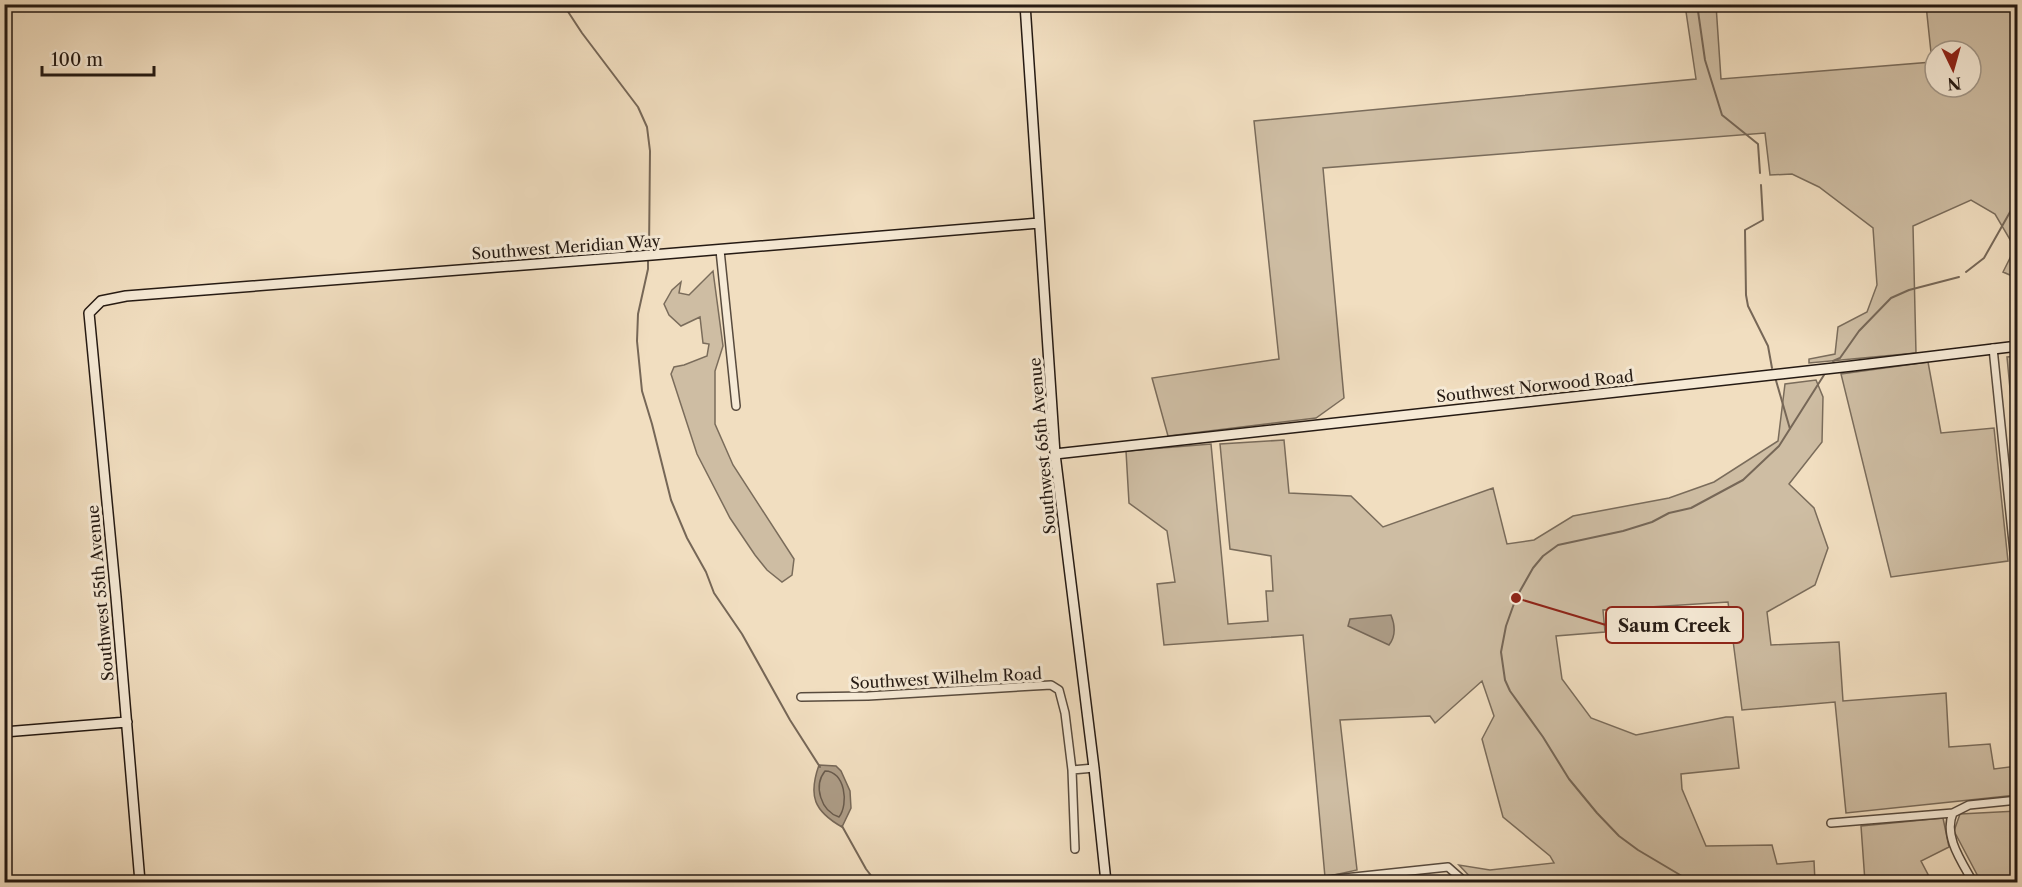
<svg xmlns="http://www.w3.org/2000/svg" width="2022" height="887" font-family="'Libre Caslon Text',serif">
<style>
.green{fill:#cebda3;stroke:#7a6c5b;stroke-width:1.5;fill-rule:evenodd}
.water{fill:#ac9b85;stroke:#766757;stroke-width:1.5}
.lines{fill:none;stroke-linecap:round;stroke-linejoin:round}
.shore{stroke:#685a4c;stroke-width:1.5}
.stream{stroke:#766757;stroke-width:2}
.street-casing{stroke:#584b3e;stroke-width:10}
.secondary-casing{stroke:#251a13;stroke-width:12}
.street{stroke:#f6ead6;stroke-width:7}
.secondary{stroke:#f6ead6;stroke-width:9}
.labels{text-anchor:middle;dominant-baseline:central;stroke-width:6;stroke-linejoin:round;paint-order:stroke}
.street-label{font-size:16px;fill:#251a13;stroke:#f6ead6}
.leader{fill:none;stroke:#8f2418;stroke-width:2}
.callout-dot{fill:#8f2418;stroke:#f6ead6;stroke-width:2}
.callout{fill:#f6ead6;stroke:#8f2418;stroke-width:2}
.callout-label{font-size:18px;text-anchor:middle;font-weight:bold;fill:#251a13}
</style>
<rect width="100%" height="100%" fill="#f1dec0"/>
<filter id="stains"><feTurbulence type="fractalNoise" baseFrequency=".00333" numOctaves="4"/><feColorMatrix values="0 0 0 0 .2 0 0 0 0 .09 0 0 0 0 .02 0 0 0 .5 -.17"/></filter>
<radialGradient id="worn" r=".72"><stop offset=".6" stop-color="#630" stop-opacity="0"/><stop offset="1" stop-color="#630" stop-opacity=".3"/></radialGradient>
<path class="green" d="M1685,5h31l5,74 211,-17 -6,-57h91v273l-14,-6 12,-24 -20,-34 -24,-14 -58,26 3,127 -107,10v-4l26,-5 3,-27 29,-15 10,-27 -4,-57 -54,-41 -27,-13 -22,1 -5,-42 -442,35 21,230 -28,20 -148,18 -16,-58 127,-19 -25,-238 442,-42zM1935,51h36v36h-36z
M713,271l10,75 -8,25v53l18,41 61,94 -2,16 -10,7 -15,-12 -12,-15 -25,-37 -33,-64 -26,-80 3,-7 10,-2 23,-9 2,-12 -6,-1 -3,-26 -19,9 -12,-11 -5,-11 8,-14 9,-8 -2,11 10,2z
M2017,356l1,86h-3l-8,-85z
M1928,362l13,71 53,-5 14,133 -117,16 -50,-203z
M1816,380l7,17 -1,45 -33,42 25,24 14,40 -13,37 -48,27 4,33 68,-3 4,59 103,-8 3,54 41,-3 4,25 23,-3v29l-171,18 -11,-111 -93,8 -14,-108 -125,8 2,22 -49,4 6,43 29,39 45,17 90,-18h7l6,51 -58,6 1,15 24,57 66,-1 5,19 37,-3 1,21h-340l-16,-17 31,5 64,-7 -4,-7 -47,-39 -21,-78 12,-23 -12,-35 -47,42 -5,-7 -90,4 17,150 -32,7 -22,-242 -139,10 -7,-61 18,-2 -8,-51 -38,-28 -3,-52 85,-7 17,180 40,-3 -2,-30h7l-2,-35 -41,-7 -10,-105 64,-4 5,53 62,3 32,31 110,-39 14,56 27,-4 39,-24 96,-18 45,-16 64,-41 7,-57z
M2017,811v71h-36l-27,-51 6,-17z
M1943,818l6,29 -28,14 11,21h-67l-4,-56z"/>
<path class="water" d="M1391,615c4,10 5,21 -2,30l-41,-19 2,-7z
M819,765l17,1 5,5 9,20 1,17 -9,19c-28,-16 -34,-31 -23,-62z"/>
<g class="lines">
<path class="shore" d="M825,771c20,0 24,33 14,46 -18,-6 -26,-31 -14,-46z"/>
<path class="stream" d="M563,4l19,29 56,74 9,20 3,24 -1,100
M1697,4l8,56 17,55 36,29 2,29
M1761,185l2,35 -18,10 1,65 2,11 20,40 4,22
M648,257v12l-10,45 -1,27 5,50 10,33 19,76 16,38 19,34 8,21 28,41 48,86 30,47
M1966,272l18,-14 34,-60
M1833,361l7,-3 19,-27 32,-33 18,-8 50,-13
M1775,377l15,52
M842,826l24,43 10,13
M1692,882l-54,-32 -19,-14 -22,-23 -28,-34 -26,-42 -33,-46 -5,-11 -4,-28 5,-26 10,-28 17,-30 10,-12 15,-11 65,-14 29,-9 17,-9 22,-5 52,-28 36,-34 45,-71"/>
<defs>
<path id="street" d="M720,250l16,156
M1993,348l25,243
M801,697l67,-1 183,-11 8,5 6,23 7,57 3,79
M1072,770l22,-2
M1953,813c-10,23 9,49 20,69
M1831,823l122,-10 16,-8 49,-5
M1307,882l141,-15 17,15"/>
<path id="secondary" d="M1025,4l30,450 39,314 12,114
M1055,454l797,-88 166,-20
M4,732l123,-10
M140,882l-24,-285 -27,-284 12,-12 25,-5 526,-41 387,-32"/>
</defs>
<use href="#street" class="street-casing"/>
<use href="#secondary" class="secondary-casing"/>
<use href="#street" class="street"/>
<use href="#secondary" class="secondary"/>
</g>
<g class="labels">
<g class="street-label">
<text transform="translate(566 247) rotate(-4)">Southwest Meridian Way</text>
<text transform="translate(1535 386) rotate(-6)">Southwest Norwood Road</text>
<text transform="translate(1042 446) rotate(-95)">Southwest 65th Avenue</text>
<text transform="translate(100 593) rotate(-95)">Southwest 55th Avenue</text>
<text transform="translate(946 678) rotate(-3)">Southwest Wilhelm Road</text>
</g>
</g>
<path class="leader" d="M1516 598L1606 625"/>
<circle class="callout-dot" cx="1516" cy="598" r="6"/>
<rect class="callout" x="1606" y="607" width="137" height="36" rx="6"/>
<g class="callout-label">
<text x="1674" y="632">Saum Creek</text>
</g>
<rect width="2022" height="887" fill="none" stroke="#f1dec0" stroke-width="24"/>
<rect x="6" y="6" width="2010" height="875" fill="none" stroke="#251a13" stroke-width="3"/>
<rect x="12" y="12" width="1998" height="863" fill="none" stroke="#251a13" stroke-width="1.5"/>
<g transform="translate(1953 69) rotate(175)"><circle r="28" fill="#f6ead6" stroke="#a29788" stroke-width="1.5"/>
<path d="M0-4.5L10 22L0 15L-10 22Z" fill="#8f2418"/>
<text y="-9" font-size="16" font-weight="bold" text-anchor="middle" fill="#251a13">N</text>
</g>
<path d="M42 66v9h112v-9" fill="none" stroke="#251a13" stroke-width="3"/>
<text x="51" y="66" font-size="18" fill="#251a13" stroke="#f6ead6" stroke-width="4.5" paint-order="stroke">100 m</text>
<rect width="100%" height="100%" filter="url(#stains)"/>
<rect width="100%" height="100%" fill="url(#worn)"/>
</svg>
